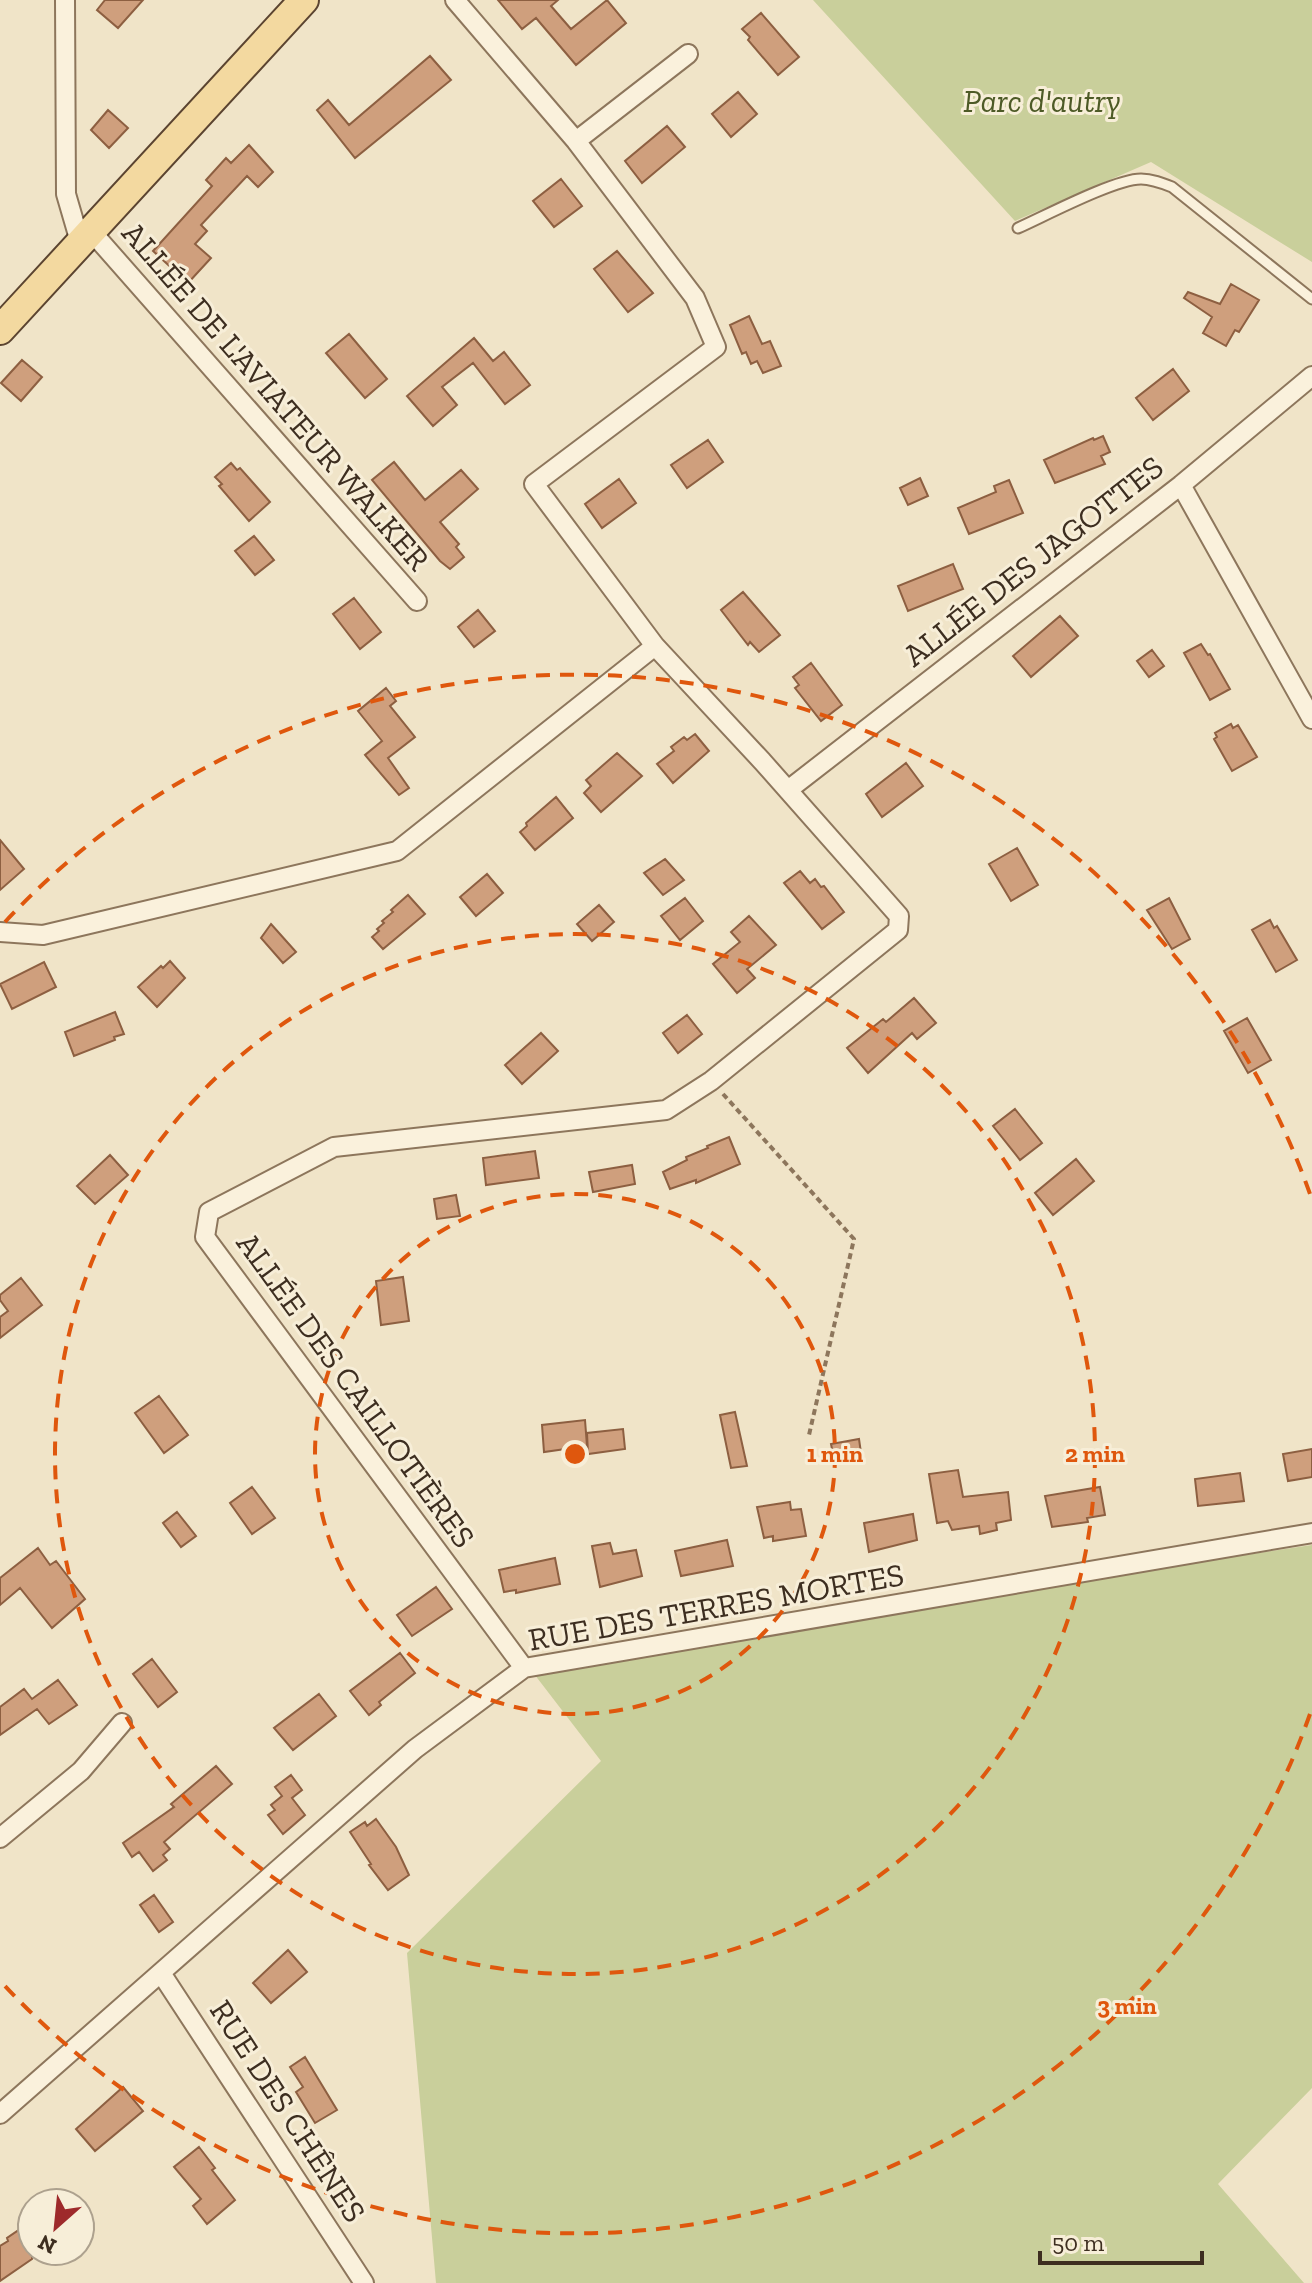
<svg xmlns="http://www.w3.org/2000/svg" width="1312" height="2283" font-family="'Zilla Slab',serif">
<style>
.green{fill:#c9cf9b}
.building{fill:#cf9f7d;stroke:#8d5f41;stroke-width:2}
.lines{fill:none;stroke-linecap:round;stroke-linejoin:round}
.lane-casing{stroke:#8d765c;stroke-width:13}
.street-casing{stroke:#8d765c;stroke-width:22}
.primary-casing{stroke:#5b4430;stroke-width:32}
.path{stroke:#8d765c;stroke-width:4;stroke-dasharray:6 4;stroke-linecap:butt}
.lane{stroke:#faf1dc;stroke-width:9}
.street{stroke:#faf1dc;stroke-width:18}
.primary{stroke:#f3d9a0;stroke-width:28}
.ring{fill:none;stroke:#df570d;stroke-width:4;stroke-dasharray:14 10}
.labels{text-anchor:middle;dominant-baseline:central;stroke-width:6;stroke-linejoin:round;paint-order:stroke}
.park-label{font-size:32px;font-style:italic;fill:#4d5a26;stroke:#f7eed8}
.street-label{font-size:32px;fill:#3d2e20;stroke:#f7eed8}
.centre{fill:#df570d;stroke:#f7eed8;stroke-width:4}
.ring-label{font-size:24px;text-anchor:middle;font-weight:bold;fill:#df570d;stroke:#f7eed8;stroke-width:6;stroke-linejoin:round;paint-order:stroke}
</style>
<rect width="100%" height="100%" fill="#f0e4c8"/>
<path class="green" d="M813,0h499v262l-161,-100 -136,59z
M1312,1545v543l-94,96 86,99h-868l-29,-330 194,-192 -73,-95 183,-31z"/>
<path class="building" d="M105,0h38l-25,28 -21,-18z
M498,0h60l-7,6 20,23 36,-29 19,23 -50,42 -40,-47 -14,11z
M761,13l38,44 -21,18 -30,-35 2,-3 -8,-8z
M430,56l21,24 -96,78 -38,-48 11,-10 21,25z
M738,92l19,22 -26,23 -19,-23z
M108,110l20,18 -19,20 -18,-18z
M667,126l18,21 -43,36 -17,-22z
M249,145l24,27 -15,15 -11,-11 -46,49 6,6 -12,13 16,14 -23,25 -35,-32 59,-65 -6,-6 20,-22 5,5z
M561,179l21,27 -28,21 -21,-26z
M617,251l36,42 -25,19 -34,-43z
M1231,284l28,16 -20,32 -4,-2 -9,16 -23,-13 9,-16 -28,-19 4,-6 32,12z
M749,316l13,28 8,-3 11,25 -18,7 -6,-12 -6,3 -5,-12 -4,2 -12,-29z
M349,334l38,45 -22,19 -39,-45z
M474,338l19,23 11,-9 26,33 -25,19 -32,-41 -31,24 15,18 -24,21 -26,-30z
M22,360l20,17 -21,24 -20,-18z
M1173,369l16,22 -36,29 -17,-22z
M1103,436l7,16 -9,4 4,8 -50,19 -11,-23 49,-22 1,2z
M708,440l15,22 -36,26 -16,-23z
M394,462l31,38 36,-30 17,19 -38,33 19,22 -3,3 8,10 -14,12 -10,-8 -68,-81z
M231,463l6,7 3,-2 30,34 -21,19 -30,-35 3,-2 -7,-7z
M920,478l8,18 -20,9 -8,-17z
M619,479l17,24 -34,25 -17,-24z
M1009,480l14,33 -54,21 -11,-26 38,-16 -2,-6z
M254,536l20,24 -19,15 -20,-24z
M953,564l10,25 -55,22 -10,-25z
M743,592l37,43 -21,17 -9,-10 -2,3 -27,-35z
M354,598l27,34 -21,17 -27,-35z
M478,610l17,21 -21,16 -16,-20z
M1060,616l18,20 -47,41 -18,-21z
M1201,644l7,11 2,-1 20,35 -20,11 -26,-47z
M1152,650l12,16 -15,11 -12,-16z
M811,663l31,42 -21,16 -26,-33 4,-3 -6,-8z
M386,688l10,13 -6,5 25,31 -27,21 21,30 -10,7 -34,-40 17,-14 -24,-30z
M1231,724l2,4 5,-3 19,32 -25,14 -18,-32 3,-2 -2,-4z
M695,734l14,17 -36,32 -16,-19 17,-13 -3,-4 13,-10 3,3z
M617,753l25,23 -41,36 -17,-19 7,-7 -5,-6z
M906,763l17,23 -41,31 -16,-23z
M556,797l17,21 -38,32 -15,-18 7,-6 -1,-3z
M0,840l24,29 -24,21z
M1017,848l21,37 -27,16 -22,-37z
M665,859l19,21 -21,15 -19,-22z
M800,871l10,12 5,-4 6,8 3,-1 20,26 -22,17 -38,-46z
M487,874l16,19 -27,23 -16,-19z
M408,895l17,19 -42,35 -11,-12 7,-6 -2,-2 7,-6 -2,-2 11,-9 -2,-2z
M685,898l18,23 -23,19 -19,-24z
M1169,898l21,41 -18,10 -25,-39z
M599,905l15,17 -22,19 -15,-17z
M749,916l27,29 -29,24 8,9 -18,15 -24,-29 27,-22 -9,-10z
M1270,920l4,8 3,-2 20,34 -21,12 -24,-42z
M271,924l25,28 -13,11 -22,-25z
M170,961l15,17 -28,29 -19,-20 23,-21 2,2z
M44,962l12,25 -44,22 -12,-25z
M914,998l22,25 -19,16 -5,-6 -44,40 -21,-25 36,-29 3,3z
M115,1012l9,22 -10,3 1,3 -41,16 -9,-24z
M687,1015l15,19 -24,19 -15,-20z
M1247,1018l24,42 -23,13 -24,-42z
M541,1033l17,18 -36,33 -17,-19z
M1015,1109l27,34 -22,17 -27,-34z
M729,1137l11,27 -44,19v-3l-26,9 -7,-17 24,-12 -1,-3 22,-9 -1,-2z
M535,1151l4,27 -53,7 -3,-27z
M110,1155l18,20 -33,29 -18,-18z
M1076,1159l18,22 -41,34 -18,-22z
M632,1165l3,19 -42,8 -4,-20z
M456,1195l4,21 -23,3 -3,-20z
M403,1277l6,44 -28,4 -5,-44z
M21,1278l21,27 -42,33v-21l8,-6 -8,-11v-5z
M159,1396l29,39 -24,18 -29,-40z
M735,1412l12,54 -16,2 -11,-53z
M585,1420l2,26 -43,6 -2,-27z
M623,1429l2,20 -37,5 -1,-21z
M859,1439l3,21 -27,4 -4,-20z
M1312,1449v28l-24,4 -5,-27z
M958,1470l5,27 45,-5 3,28 -15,3 1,7 -17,4 -1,-8 -27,4 -4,-9 -11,2 -8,-49z
M1240,1473l4,28 -46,5 -3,-27z
M252,1487l23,31 -23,16 -22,-31z
M1100,1487l5,28 -18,3 1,4 -36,5 -7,-31z
M790,1502l1,8 10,-1 5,27 -33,5v-5l-9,2 -7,-31z
M177,1512l19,24 -15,11 -18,-24z
M913,1514l4,26 -48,12 -5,-29z
M727,1540l6,26 -52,10 -6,-25z
M610,1543l3,11 23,-4 6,26 -42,11 -8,-41z
M38,1548l12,17 6,-4 29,38 -33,29 -32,-40 -20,17v-27z
M555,1558l5,26 -44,9v-3l-12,2 -5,-22z
M436,1587l16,22 -40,27 -15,-21z
M400,1653l15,20 -36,29 2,3 -12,10 -19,-24z
M152,1659l25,33 -19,15 -25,-33z
M58,1680l19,25 -28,19 -12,-15 -37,26v-28l24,-18 8,10z
M319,1694l17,22 -43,34 -19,-22z
M216,1766l16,18 -68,58 6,7 -7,6 4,5 -14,11 -14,-19 -7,5 -9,-14 51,-36 -3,-3z
M291,1775l11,15 -10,8 13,17 -22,19 -15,-19 7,-5 -4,-5 11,-9 -7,-9z
M376,1819l20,28 13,28 -21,15 -19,-25 2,-1 -21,-32 15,-10 2,4z
M154,1895l19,27 -14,10 -19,-27z
M288,1950l19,22 -36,31 -18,-20z
M305,2057l32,53 -22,13 -19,-31 7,-5 -13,-20z
M123,2087l20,24 -48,40 -19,-22z
M199,2147l16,21 -3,2 23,30 -28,24 -14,-18 8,-7 -27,-32z
M32,2221v38l-32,22v-35l8,-5 -1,-3z"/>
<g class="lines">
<defs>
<path id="lane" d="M1018,228c27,-12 97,-49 123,-49 11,0 21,4 31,8l140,112"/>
<path id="street" d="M65,0l1,194 14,48
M455,0l121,141 119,157 21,49 -182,137 121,162
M576,141l112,-87
M91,231l326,370
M1181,485l131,234
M788,790l393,-305 131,-109
M0,932l43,3 354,-84 258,-205 107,115 137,155 -1,14 -187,151 -45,29 -332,37 -125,65 -4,25 319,431
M0,1838l81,-67 41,-48
M161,1973l203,310
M0,2114l415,-365 109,-81 788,-135"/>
<path id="primary" d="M0,330l304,-330"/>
</defs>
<use href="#lane" class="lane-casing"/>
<use href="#street" class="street-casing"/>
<use href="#primary" class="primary-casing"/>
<path class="path" d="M723,1094l131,145 -45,196"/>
<use href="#lane" class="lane"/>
<use href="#street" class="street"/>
<use href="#primary" class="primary"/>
</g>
<g class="ring">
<circle cx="575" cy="1454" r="260"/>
<circle cx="575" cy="1454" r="520"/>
<path d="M1310 1714A780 780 0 0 1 5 1986M5 922A780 780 0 0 1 1310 1194"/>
</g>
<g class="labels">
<g class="park-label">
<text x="1042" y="101">Parc d'autry</text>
</g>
<g class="street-label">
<text transform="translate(276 396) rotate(49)">ALLÉE DE L'AVIATEUR WALKER</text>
<text transform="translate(1033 561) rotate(-38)">ALLÉE DES JAGOTTES</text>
<text transform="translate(356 1390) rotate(54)">ALLÉE DES CAILLOTIÈRES</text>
<text transform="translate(716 1607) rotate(-10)">RUE DES TERRES MORTES</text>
<text transform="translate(288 2111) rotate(57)">RUE DES CHÊNES</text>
</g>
</g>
<circle cx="575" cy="1454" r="12" class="centre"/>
<g class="ring-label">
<text x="835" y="1462">1 min</text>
<text x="1095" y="1462">2 min</text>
<text x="1127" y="2014">3 min</text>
</g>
<g transform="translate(56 2227) rotate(207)"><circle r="38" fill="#f7eed8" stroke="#ada18e" stroke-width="2"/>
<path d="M0-6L14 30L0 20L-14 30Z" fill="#9e2a2b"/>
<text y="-12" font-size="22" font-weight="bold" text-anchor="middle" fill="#3d2e20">N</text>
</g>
<path d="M1040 2251v12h162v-12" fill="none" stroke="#3d2e20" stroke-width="4"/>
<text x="1052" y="2251" font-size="24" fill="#3d2e20" stroke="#f7eed8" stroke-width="6" paint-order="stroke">50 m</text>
</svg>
